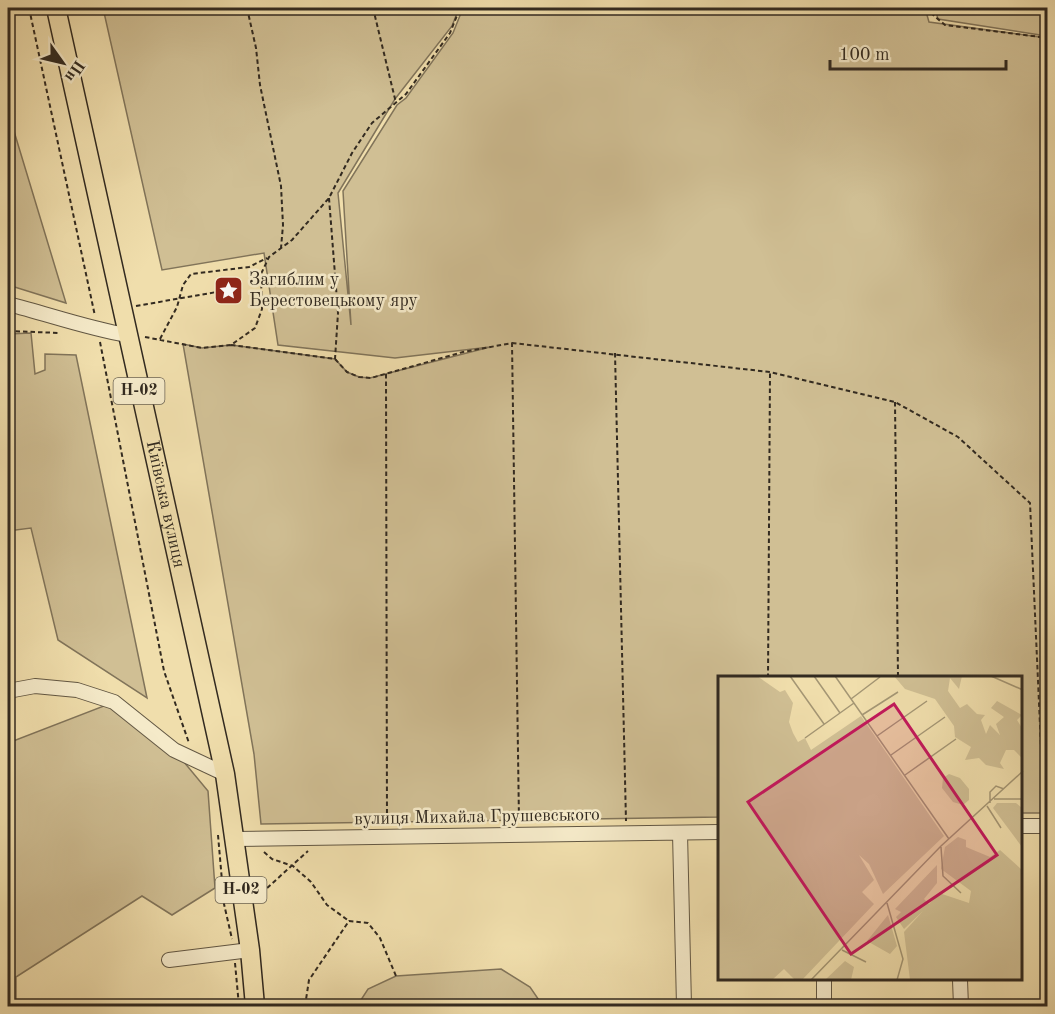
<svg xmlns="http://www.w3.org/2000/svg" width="1055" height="1014" font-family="'Old Standard TT',serif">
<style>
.green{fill:#d0bf94;stroke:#81745a;stroke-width:1.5}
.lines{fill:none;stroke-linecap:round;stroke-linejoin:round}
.minor-casing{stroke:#625743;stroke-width:16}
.major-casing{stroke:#322a20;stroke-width:21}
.path{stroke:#322a20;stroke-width:2;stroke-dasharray:4.5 3;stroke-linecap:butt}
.minor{stroke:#f5eac9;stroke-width:14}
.major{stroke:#f0deac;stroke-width:18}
.labels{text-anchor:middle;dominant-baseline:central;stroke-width:5;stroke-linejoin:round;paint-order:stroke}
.shield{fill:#f5eac9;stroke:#6c6453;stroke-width:1.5}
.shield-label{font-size:16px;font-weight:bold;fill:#322a20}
.poi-label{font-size:18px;fill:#322a20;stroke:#f5eac9;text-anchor:start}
.street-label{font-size:18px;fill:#322a20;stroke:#f5eac9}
.inset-road{fill:none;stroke:#a49674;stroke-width:1.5}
.view{fill:#c2185b;fill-opacity:0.15;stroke:#c2185b;stroke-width:3}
.inset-edge{fill:none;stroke:#322a20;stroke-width:3}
</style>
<rect width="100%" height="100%" fill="#f0deac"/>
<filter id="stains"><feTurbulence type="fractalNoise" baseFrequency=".00333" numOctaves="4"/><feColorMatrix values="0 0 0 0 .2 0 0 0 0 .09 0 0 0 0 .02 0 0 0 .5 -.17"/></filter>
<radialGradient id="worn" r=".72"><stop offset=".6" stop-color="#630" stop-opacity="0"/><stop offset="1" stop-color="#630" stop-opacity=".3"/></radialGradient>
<path class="green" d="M103,8h356l-7,18 -57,73 -57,94 13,132 -8,-134 54,-86 9,-7 47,-65 10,-25h462l4,14 118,16v775h-26l-1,-135h-301v139l-458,7 -7,-70 -71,-410 19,4 29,-3 104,14 12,13 12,5 11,1 120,-31 -95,11 -117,-13 -14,-92 -102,17z
M935,8h112v28l-109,-17z
M10,118l56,185 -58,-18v-166z
M31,333l4,41 10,-4v-16l31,1 71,343 -89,-58 -27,-112 -23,3v-197z
M114,702l60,48 34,41 7,97 -43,27 -30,-19 -126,81v29h-8v-263z
M501,969l29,18 13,19h-186l11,-17 28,-13z"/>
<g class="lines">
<defs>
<path id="minor" d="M8,304c40,10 78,24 119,31
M8,691l27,-5 42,4 37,12 60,48 51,24
M1020,826h28
M680,833l4,173
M235,839l484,-7
M169,960l81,-10
M824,980v26
M960,980l1,26"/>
<g id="major">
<path id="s1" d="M56,8l169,766 25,176 5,56"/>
</g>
</defs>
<use href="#minor" class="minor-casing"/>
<use href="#major" class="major-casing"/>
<path class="path" d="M29,8l66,308
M247,8l9,40 4,37 21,101 2,39 -2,23
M373,8l23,95
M925,8l20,17 103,13
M329,198l9,115 -3,46
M136,306l92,-16
M8,331l52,2
M145,337l57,11 29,-3 24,-17 7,-19 -1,-35 8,-17 23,-17 37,-42 23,-45 20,-30 34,-29 44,-61 10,-25
M160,339l17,-32 6,-22 8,-11 58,-7 18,-9
M100,342l64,329 25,72
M512,343l258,29 125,30 63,35 72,66 14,311
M231,345l104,14 12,13 12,5 12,1 92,-26 49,-9 7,478
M615,353l11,468
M386,374l1,451
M895,402l3,276
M768,678l2,-306
M218,835l6,69 8,35
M264,852l8,7 21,7 18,16 16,23 22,16
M256,898l52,-47
M235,963l4,43
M305,1006l4,-26 40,-59 19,2 12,15 16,38"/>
<use href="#minor" class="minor"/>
<use href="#major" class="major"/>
</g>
<defs>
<symbol id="sight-square" viewBox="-11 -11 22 22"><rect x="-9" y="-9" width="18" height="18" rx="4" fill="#8f2418" stroke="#f5eac9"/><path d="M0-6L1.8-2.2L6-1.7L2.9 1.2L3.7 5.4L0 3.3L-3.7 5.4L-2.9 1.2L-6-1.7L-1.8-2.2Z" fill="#fff"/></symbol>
</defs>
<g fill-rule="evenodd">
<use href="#sight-square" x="212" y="274" width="33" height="33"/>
</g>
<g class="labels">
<g class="shield">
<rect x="113.5" y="378" width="51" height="26" rx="4.5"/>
<rect x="215.5" y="877" width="51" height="26" rx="4.5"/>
</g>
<g class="shield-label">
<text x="139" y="391">Н-02</text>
<text x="241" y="890">Н-02</text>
</g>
<g class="poi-label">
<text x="249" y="280">Загиблим у<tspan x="249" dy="21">Берестовецькому яру</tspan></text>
</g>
<g class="street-label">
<text stroke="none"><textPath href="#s1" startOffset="508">Київська вулиця</textPath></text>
<text transform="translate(477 817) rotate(-1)">вулиця Михайла Грушевського</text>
</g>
</g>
<g transform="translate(718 676)">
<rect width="304" height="304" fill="#f0deac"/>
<path d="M0,0h39l23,16 5,-2 8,13 -4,19 4,11 5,9 7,-4 6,12 50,-34 83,120 -61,58 -14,-30 -10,-9 15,25 -12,12 12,12 -72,76h-7l-11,-11 -12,11h-54zM176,0h68l-3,13 -9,-11 -2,13 12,17 7,-4 10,10 8,1 -4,5 5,14 4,-9 10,10 -4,-11 8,-7 -13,-9 6,-7 25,14 -5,5 5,8v30l-8,-8h-8l-6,13 4,6 -18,-4 -7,-7 -14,2 6,-13 -16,-10 -1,-11 -19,-27 -30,-10zM231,98l11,4 9,11v11l-6,5 -10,-3 -11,-14 1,-10zM279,127h19l6,5v39l-29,-39zM240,161l8,3v7l24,10 10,-7 22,20v110h-112l-6,-48 19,-21 -19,18 -8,-12 5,-5 -6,-3 42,-44v18l-13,16 5,5 10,-11 30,10 2,-12 -30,-22 4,-22zM170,239l9,31 -7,8 -23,-13zM127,285l9,6 -3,13h-26z" fill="#d0bf94"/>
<path class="inset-road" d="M72,0l34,48M96,0l26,37M117,0l114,163M273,0l32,14M133,23l29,-22M144,39l36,-23M159,60l50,-35M87,62l49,-35M173,79l54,-38M187,99l51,-36M276,123h29M272,127v-11l6,-6 8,3M269,130l14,22M223,171l2,29 18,17M169,227l16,56 -6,21M124,274l24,12M93,304l130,-134 82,-75"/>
<path class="view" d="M176,28l103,151 -146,99 -103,-152z"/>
<rect width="304" height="304" class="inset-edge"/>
</g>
<rect width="1055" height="1014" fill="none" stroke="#f0deac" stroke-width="30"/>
<rect x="9" y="9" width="1037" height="996" fill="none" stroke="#322a20" stroke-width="3"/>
<rect x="15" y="15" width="1025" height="984" fill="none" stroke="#322a20" stroke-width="1.5"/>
<g transform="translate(63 63) rotate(124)" stroke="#f5eac9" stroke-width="4.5" paint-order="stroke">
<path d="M0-4.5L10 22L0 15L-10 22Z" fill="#322a20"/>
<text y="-9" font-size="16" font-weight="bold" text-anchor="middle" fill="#322a20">Пн</text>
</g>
<path d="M830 60v9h176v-9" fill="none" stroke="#322a20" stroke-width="3"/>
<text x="839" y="60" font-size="18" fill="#322a20" stroke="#f5eac9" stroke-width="4.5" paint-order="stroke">100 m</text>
<rect width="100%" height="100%" filter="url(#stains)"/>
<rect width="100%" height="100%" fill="url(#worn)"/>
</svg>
